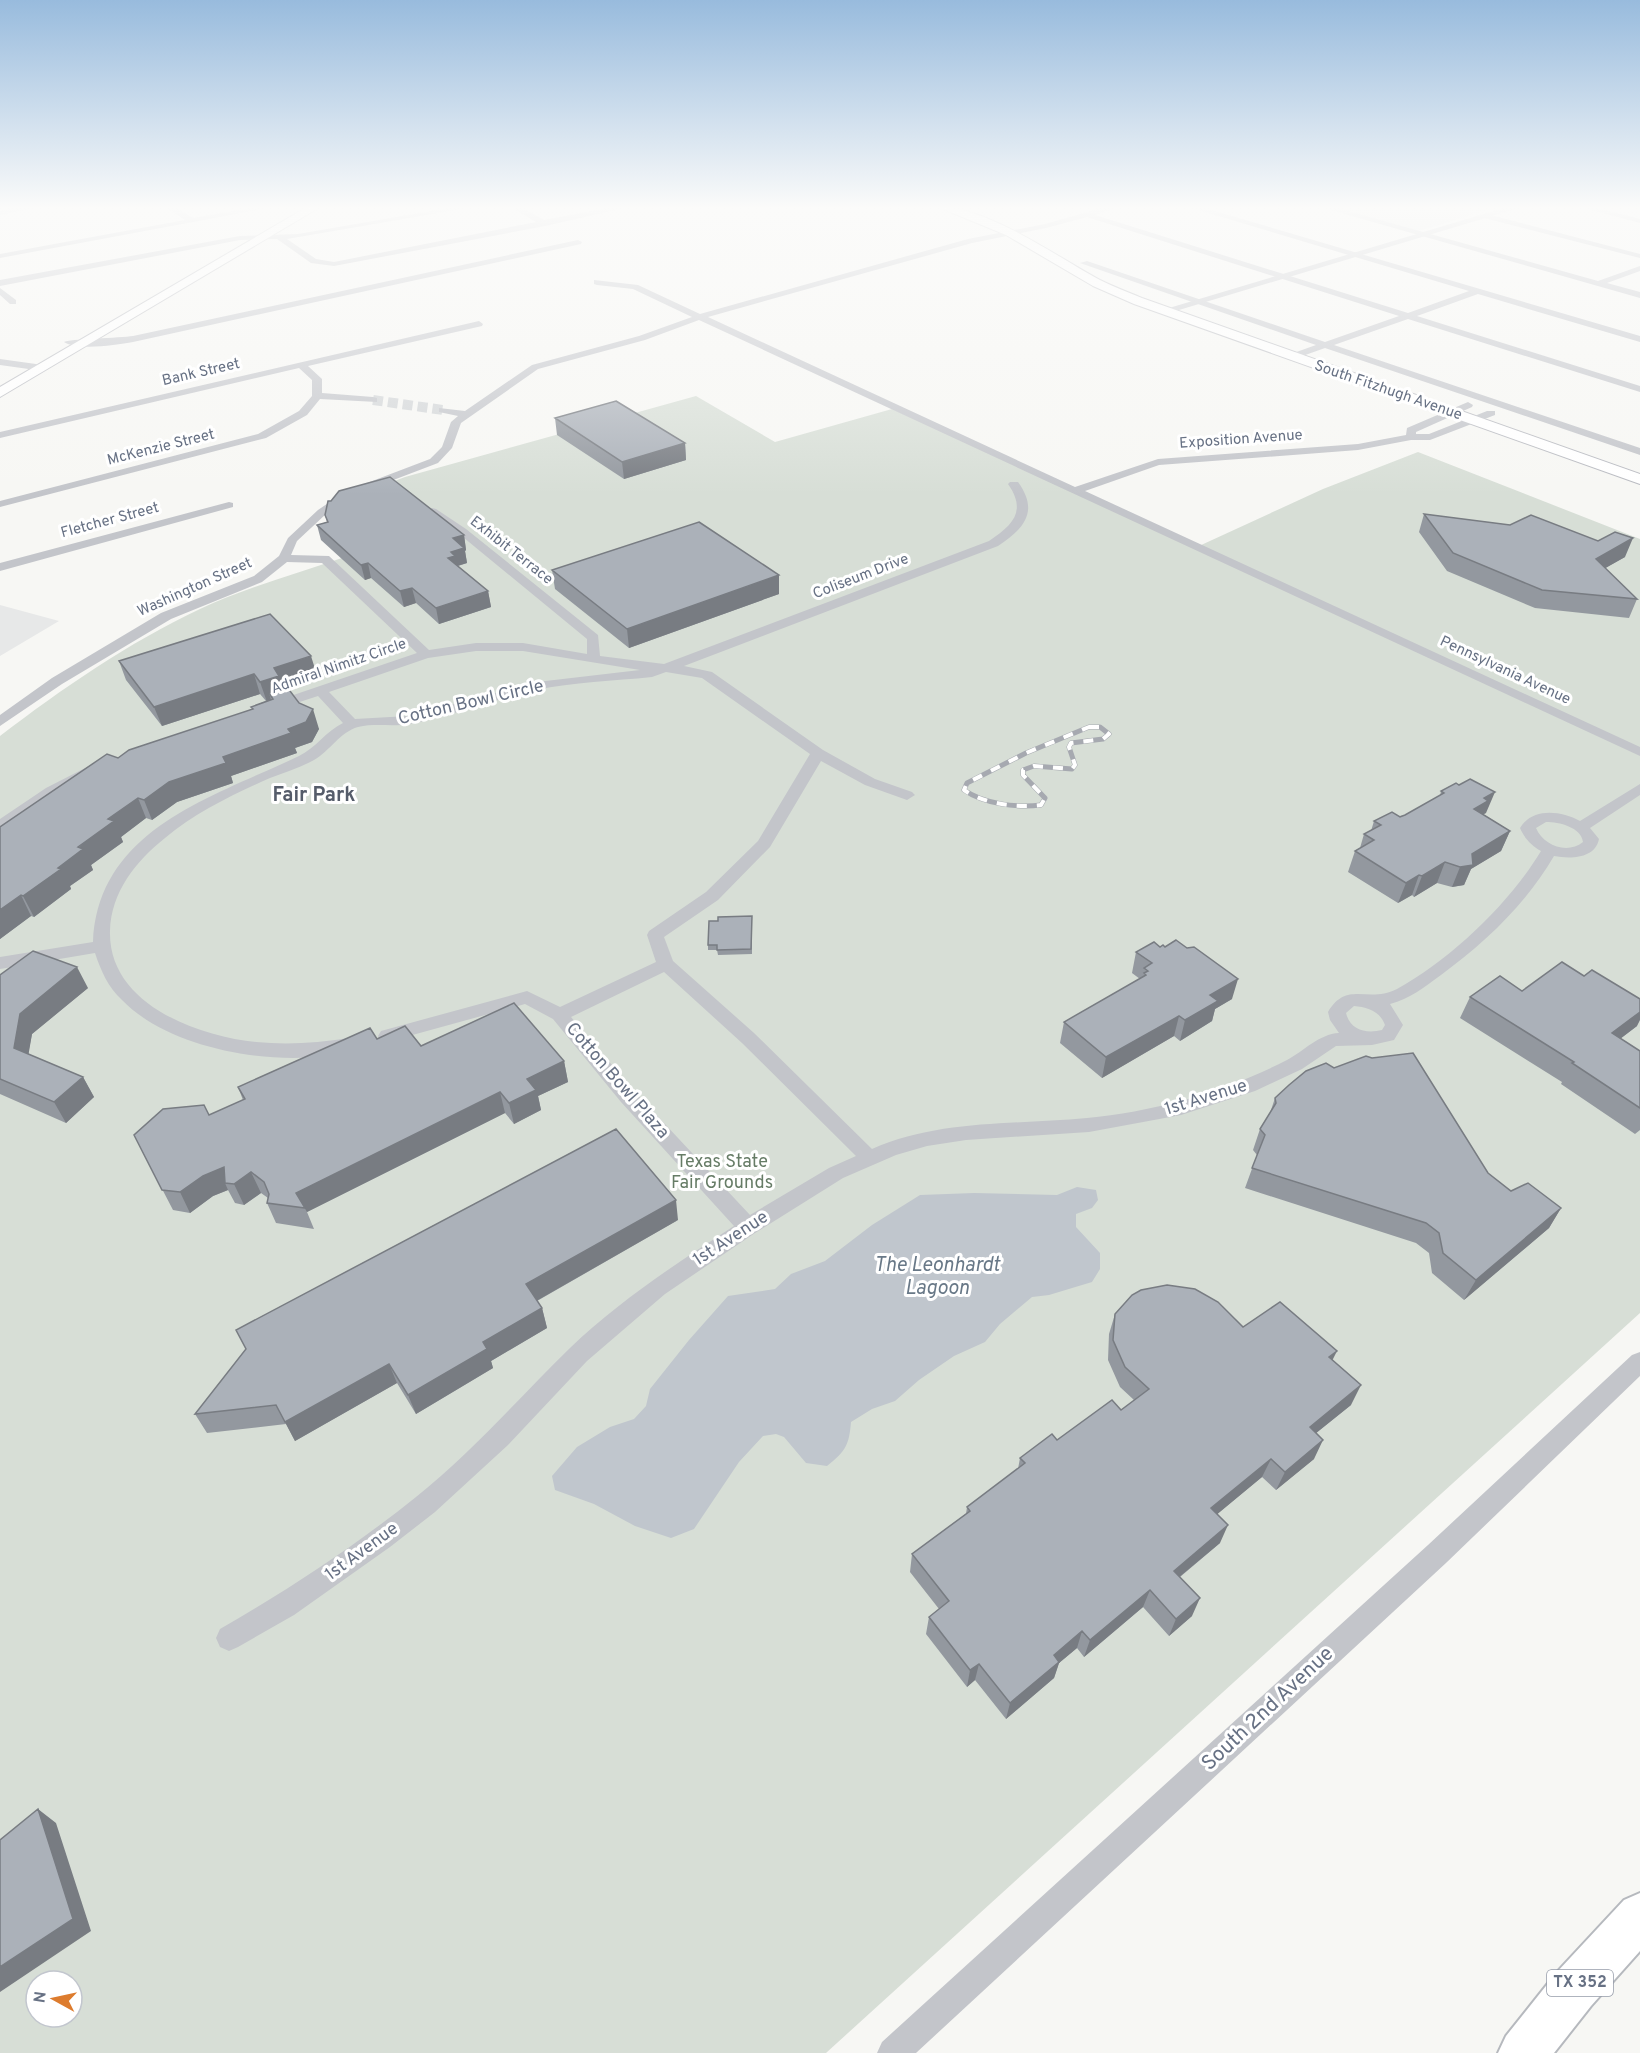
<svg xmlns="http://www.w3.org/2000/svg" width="1640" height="2053" font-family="Overpass,sans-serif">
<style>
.built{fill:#e7e8e8}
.green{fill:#d7ded6;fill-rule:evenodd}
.water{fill:#c0c6cd}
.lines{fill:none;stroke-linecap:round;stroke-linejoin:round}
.minor-tunnel{stroke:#d3d6d8;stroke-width:10;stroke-dasharray:10 5;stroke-linecap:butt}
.secondary-casing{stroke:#b8bac0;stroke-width:2}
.primary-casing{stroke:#b6b9be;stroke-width:4}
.minor{fill:#c3c5ca;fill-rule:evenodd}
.tertiary{fill:#c3c5ca;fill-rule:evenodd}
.secondary{fill:#fff;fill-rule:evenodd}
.primary{fill:#fff;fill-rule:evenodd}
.rail-casing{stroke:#a6a9b0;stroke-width:5}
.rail{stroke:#fff;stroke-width:4;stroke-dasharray:10;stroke-linecap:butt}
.wall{fill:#93989f}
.shaded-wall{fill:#787c82}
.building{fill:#abb1b9;stroke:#787c82;stroke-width:1.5}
.labels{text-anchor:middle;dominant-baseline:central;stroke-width:6;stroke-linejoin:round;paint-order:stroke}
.far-street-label{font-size:15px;fill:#677184;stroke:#fff}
.shield{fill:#fff;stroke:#959ca9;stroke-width:1.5}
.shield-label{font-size:16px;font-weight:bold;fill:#677184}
.street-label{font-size:18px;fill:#677184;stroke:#fff}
.park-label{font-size:18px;fill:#667c66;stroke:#fff}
.neighbourhood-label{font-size:20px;font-weight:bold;fill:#555c6a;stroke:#fff}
.water-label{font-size:20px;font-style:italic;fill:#687887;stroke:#fff}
.near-street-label{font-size:21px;fill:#677184;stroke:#fff}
</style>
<rect width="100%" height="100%" fill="#f7f7f4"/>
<path class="built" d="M1335,207h162l-78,24z
M0,605l59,16 -59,35z"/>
<path class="green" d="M696,396l79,46 117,-33 307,137 124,-57 95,-37 222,87v774l-814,740h-826v-1317c63,-48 128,-93 200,-127 45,-21 95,-35 142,-51l11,-61 52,-20zM36,1981h36v36h-36z"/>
<path class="water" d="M1077,1187l19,3 2,10 -6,8 -16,6v13l24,26v16l-8,13 -43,13 -17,2 -32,27 -15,18 -31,14 -35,24 -24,21 -23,8 -21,13c-2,23 -5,29 -24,44l-21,-3 -22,-26 -8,-3 -13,2 -24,26 -45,67 -23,9 -36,-12 -41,-22 -39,-14 -3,-14 25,-29 33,-20 24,-8 12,-13 4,-17 39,-49 39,-44 47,-7 16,-15 34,-13 47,-36 48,-30 54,-2 83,2z"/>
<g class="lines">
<path class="minor-tunnel" d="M373,400l70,10"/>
<defs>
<path id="secondary" d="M307,207h13l-320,190v-10z
M938,207c51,0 117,49 162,73 14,7 28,12 42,18l498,176v10l-506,-180 -41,-18 -87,-51z"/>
<path id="primary" d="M1640,1893v58l-49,55 -37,47h-56l8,-17 51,-64 67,-72z"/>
</defs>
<use href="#secondary" class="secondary-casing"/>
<use href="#primary" class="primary-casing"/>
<path class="minor" d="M20,207h20l-40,8v-4z
M165,207h10l18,11 62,-11h18l-273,51v-4l185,-34z
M454,207h19l-186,32 29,20 18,3 202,-40 -25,-15h10l23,13 68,-13h17l-84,19 -211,40 -23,-3 -34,-24 -37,1 -240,46v-6l240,-44 58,-2z
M1105,207h14l-24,8 313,98 61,-22 -281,-84h13l439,129v6l-162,-48 -61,22 223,70v6l-232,-73 -74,26 306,103v7l-315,-107 -31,11h-6v-4l28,-10 -236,-82 7,-2 238,81 74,-26 -312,-99 -41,11 -74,15 -264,74 367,170 83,-28 200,-15 48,-9 1,-7 61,-26 5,3 -1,2 -56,25v2h13l58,-23h8v4l-65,25h-19l-53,10 -199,15 -74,26 555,256v9l-941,-436 -54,20 -107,29 -77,54 -9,25 -14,15 -84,32 -28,19 -29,27 -6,14 38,1 100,94 47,-7h47l64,11v-15l-129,-106 -32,-22 6,-3 4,1 30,20 132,106 2,21 64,8 325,-123c24,-16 38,-30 19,-57l2,-2h8c21,29 7,46 -20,64l-314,120 28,6 111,78 52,29 37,13 3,3 -8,5 -42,-15 -44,-24 -51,86 -52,53 -54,37 9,24 81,72 118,116c68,-30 143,-24 215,-31 31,-3 64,-9 94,-17 36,-10 73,-24 106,-41 17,-9 32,-26 52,-27l-9,-13 -2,-8c19,-32 40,-8 69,-23 54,-30 112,-85 144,-138 -10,-6 -16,-12 -21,-23 13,-21 41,-17 60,-7l60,-37v11l-50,33 9,11c-4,20 -29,20 -45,17 -28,48 -68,86 -113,119 -17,12 -31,24 -51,29l13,21 -9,15 -22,5 -36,1 -34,23 -47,22 -74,24 -92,17 -123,8 -39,6 -31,9 -53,23 -88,55 -90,61 -78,67 -79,84 -73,67 -45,35 -96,68 -56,32 -9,4 -9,-4 -4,-9 4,-9c68,-39 135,-83 196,-132 56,-45 103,-99 154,-149 49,-47 107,-85 164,-122l-113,-124 -68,-83 -28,-15 -138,38 -6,-1 -3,-5 3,-5 146,-40 33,16 96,-45 -9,-27 2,-4 57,-39 52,-51 52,-87 -108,-76 -36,-6 -14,5c-38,4 -79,5 -116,13 -43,10 -84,26 -127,34 -16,3 -34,-1 -51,3 -18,5 -28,24 -44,33 -14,8 -29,12 -44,18 -36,16 -74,34 -105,60 -29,23 -54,54 -55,93 -2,72 86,105 146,111 31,3 62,1 93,-4l6,2 3,5 -3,5c-67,20 -183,2 -233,-50 -14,-13 -21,-29 -27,-47l-95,16v-12l93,-15c5,-114 121,-145 206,-186 17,-8 27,-25 44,-33l-25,-27 -46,15 -5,-1 -2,-3 2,-3 150,-51 -95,-90 -35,-1 -25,20 -91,37 -109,65 -62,42v-11l52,-37 109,-65 93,-37 25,-20 9,-18 30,-28 28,-19 84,-32 12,-12 9,-25 7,-6 -19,-4v-4l26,3 67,-46 107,-29 53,-19 -59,-28 -36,-4 -3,-1v-4l44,5 62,29 268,-75 77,-15zM476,651h47l117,19 -103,12 -129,34 -53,3 -26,-27 99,-34zM1546,822c13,0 35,5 37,20 -16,13 -40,3 -47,-14zM664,972l78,71 114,113 -27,12 -79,47 -115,-123 -64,-75zM1354,1006c13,1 26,5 31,19l-3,5c-16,4 -32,0 -36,-17z
M1320,207h14l264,74 42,-15v5l-33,12 33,9v6z
M1580,207h14l46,12v4z
M1487,214l153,40v4l-156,-40 -1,-2z
M578,240l4,2 -1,2 -448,98c-17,3 -55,9 -69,0 4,-3 57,-4 69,-6z
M0,288l16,12v4h-6l-10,-9z
M479,321l4,3 -1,2 -174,40 14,13v14l51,4 4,1v4l-57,-3 -13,16 -41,23 -266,69v-6l258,-67 41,-23 13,-15v-16l-13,-12 -299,70v-6z
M0,359l43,6 5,3 -5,3 -43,-6z
M229,502l4,1v4l-233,64v-8z
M93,764l7,4 -2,3 -42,23 -51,35 -5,2v-12l46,-31z
M1640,1352v24l-194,187 -530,490h-39l5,-11 546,-497 204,-190z"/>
<path class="tertiary" d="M1507,207h15l-353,106h-8l-2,-2z"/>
<use href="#secondary" class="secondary"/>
<use href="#primary" class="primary"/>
<defs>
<path id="rail" d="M1089,727h11l9,7 -6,5 -32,4 -2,4 6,18 -3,4 -38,-3 -11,4v5l22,23 -4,7c-24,3 -57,-1 -77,-15l3,-7 59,-30z"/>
</defs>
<use href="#rail" class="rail-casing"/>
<use href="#rail" class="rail"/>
</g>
<path class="wall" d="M555,418l130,25 1,17 -62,19 -67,-44z
M1424,514l86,11 115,32 -20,11 32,31 -8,19 -94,-10 -88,-37 -28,-39z
M325,515l139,20 2,15 -1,1 2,12 -9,3 30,25 3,16 -52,17 -23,-21 -12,4 -33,-29 -6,2 -44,-40 -4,-15 10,-3z
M552,570l227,24 -150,54 -74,-59z
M119,661l198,14 -35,11 1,3 16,14 20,26 -7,13 -17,6 2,5 -66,23 2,7 -56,19 -25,18 -6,-2 -25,19 2,5 -32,23 2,5 -23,16 1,3 -37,28 -3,-1 -31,23v-112l118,-69 134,-49 -1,-2 15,-6 -6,-7 -98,32 -36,-46z
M1441,791l45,22 -3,1 27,17 -9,20 -30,18 -7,16 -12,2 -15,-4 -23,14 -2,-2 -14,8 -50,-31 7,-21 5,-3 4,-14 7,-3 3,-10 31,-6 35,-19z
M752,916v38l-34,1 -1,-5h-9v-5l10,-24z
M1136,952l96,47 -17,10 -3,12 -32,20 -6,-5 -72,42 -42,-35 4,-21 76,-43 -8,-6z
M0,975l88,13 -56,46 -4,20 55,23 11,20 -28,26 -66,-29z
M1470,997l167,29 -17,13 20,12v79l-5,4 -74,-50 1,-2 -102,-64z
M377,1039l44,7 143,15 4,21 -30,14 3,14 -27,14 -9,-11 -198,99 7,17 -38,-6 -9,-20 1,-5 -7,-5 -17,12 -9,-2 -7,-13 -15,6 -23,17 -17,-3 -39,-75 75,-20 34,-15 -5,-13z
M1275,1098l213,75 23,18 50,17 -12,20 -85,72 -32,-27 -3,-20 -13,-10 -171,-55 12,-33 -4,-5 7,-21 10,-16z
M678,1220l-141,81 5,7 5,20 -56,33 2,7 -77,46 -19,-31 -102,58 -9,-17 -79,9 -12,-19z
M1115,1314l128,13 89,33 19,45 -35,28 -2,26 -38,31 -14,-13 -45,37 3,29 -40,34 12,39 -23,20 -26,-29 -59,50 -7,-9 -18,15 -5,15 -48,41 -31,-39 -8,7 -41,-53 3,-17 10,-8 -29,-37 2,-18 54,-40 1,-7 51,-38 2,-11 101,-48 13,-10 -14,-13 -12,-27 1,-26z"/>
<path class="shaded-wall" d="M685,443l1,17 -62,19 -2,-17z
M464,535l2,15 -1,1 2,12 -10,3 -9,-8 3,-6 2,-14z
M1633,538l-8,19 -37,21 8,-19z
M368,563l3,15 -6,2 -4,-15z
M779,575v19l-150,54 -2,-19z
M412,588l4,15 -12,4 -4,-16z
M488,591l3,16 -52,17 -3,-16z
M311,656l6,19 -35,11 3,10 -16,-3 2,7 -4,2 -7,-20 14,-14z
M254,674l6,20 -98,32 -8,-19z
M313,709l6,20 -7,13 -17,6 2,5 -66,23 2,7 -56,19 -25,18 -8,-20 25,-18 54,-25 65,-28z
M1495,792l-9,21 -4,2 -8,-6 10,-11z
M138,798l8,20 -25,19 2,5 -32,23 2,5 -23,16 1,3 -37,28 -11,-21 35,-28 50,-49z
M1510,831l-9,20 -30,18 -7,16 -12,2 8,-20 12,-13z
M1445,862l-8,21 -23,14 8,-21z
M1419,875l-7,20 -14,8 8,-20z
M21,895l10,21 -31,23v-29z
M77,967l11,21 -56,46 -6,35 -12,-21 6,-34z
M1238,979l-6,20 -17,10 -3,12 -32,20 5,-21 25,-25z
M1640,1012v8l-3,6 -37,28 12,-21z
M1179,1016l-5,20 -72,42 4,-21z
M564,1061l4,21 -30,14 3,14 -27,14 -5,-21 18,-24z
M83,1077l11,20 -28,26 -12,-21z
M500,1092l5,21 -198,99 -11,-19z
M224,1167l1,16 3,7 -15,6 -23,17 -10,-21 23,-16z
M251,1172l10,21 -17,12 -10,-21z
M676,1200l2,20 -147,84 -5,-20z
M1561,1208l-12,20 -85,72 12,-20z
M542,1308l5,20 -56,33 2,7 -77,46 -8,-19 75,-53z
M1337,1351l-10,20 2,-14z
M389,1364l8,19 -102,58 -10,-19z
M1361,1385l-10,20 -51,41 10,-19z
M1323,1440l-9,19 -38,31 9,-18z
M1271,1459l-9,18 -59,49 8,-18z
M1228,1525l-8,18 -54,45 8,-17z
M1150,1590l-7,17 -59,50 6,-17z
M1200,1598l-8,18 -23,20 7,-17z
M1082,1631l-5,17 -18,15 -5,15 -48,41 4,-16 44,-48z
M979,1664l-4,16 -8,7 3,-17z
M38,1809l18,14 35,108 -91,61v-25z"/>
<path class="building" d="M616,401l69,42 -63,19 -67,-44z
M390,477l74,58 -11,3 11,10 -13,4 4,4 -7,2 40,33 -52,17 -24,-20 -12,3 -32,-28 -7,2 -44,-40 11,-3 -3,-7 3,-14h3l8,-10z
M1424,514l86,11 21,-10 67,26 17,-9 18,6 -37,21 41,40 -95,-9 -89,-37z
M699,522l80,53 -152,54 -75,-59z
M270,614l41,42 -37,12 5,8 -19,6 -6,-8 -100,33 -35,-46z
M287,687l12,16 14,6 -7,13 -18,7 3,4 -68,24 3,6 -57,19 -25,18 -6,-2 -30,21 6,2 -36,26 5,2 -25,19 3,1 -38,27 -2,-1 -21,15v-83l107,-73 11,4 11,-8 124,-41 -2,-2 22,-8 -4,-6z
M1470,779l25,13 -11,6 4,3 -14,8 36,22 -38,23 1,11 -13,2 -15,-5 -23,14 -3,-1 -13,8 -51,-32 19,-11 -10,-6 17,-9 -7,-4 18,-9 8,5 5,-2 39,-22 -3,-2 15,-8 3,2z
M752,916l-1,33 -34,1v-5h-9l1,-24h9v-4z
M1176,940l11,8 7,-1 44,32 -28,16 8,6 -33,19 -6,-4 -73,41 -42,-35 82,-47 -2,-2 4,-2 -4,-3 8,-5 -16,-11 18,-10 6,5 3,-2 2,2z
M33,951l44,16 -57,47 -6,34 69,29 -29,25 -54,-23v-104z
M1562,962l22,14 8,-6 48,29v13l-28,21 28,18v57l-68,-45 2,-1 -104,-65 30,-21 22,15z
M514,1003l50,58 -37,18 9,11 -27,13 -9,-11 -204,101 9,15 -38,-5 2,-9 -5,-12 -13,-10 -17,12 -9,-1 -1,-16 -21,9 -23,16 -18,-2 -28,-55 29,-26 41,-4 5,10 36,-16 -7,-12 132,-59 7,11 28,-13 16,20z
M1413,1053l75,120 23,18 17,-8 33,25 -85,72 -33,-27 -4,-20 -13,-10 -174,-55 13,-33 -5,-6 16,-26 -1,-5 14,-13 17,-14 20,-8 8,5 32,-12 6,2z
M616,1129l60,71 -150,84 16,24 -59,34 4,7 -79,46 -19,-31 -104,58 -9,-17 -81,9 51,-65 -10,-19z
M1167,1285l28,4 23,13 25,25 37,-25 57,49 -8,6 32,28 -51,42 13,13 -38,32 -14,-13 -60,49 17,17 -54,46 26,27 -24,21 -26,-29 -60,50 -8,-9 -28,24 5,7 -49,41 -31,-39 -9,6 -41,-53 20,-16 -37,-47 58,-43 -3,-4 58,-44 -5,-5 32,-24 5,6 55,-40 9,10 28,-21 -24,-22 -12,-27 2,-26 17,-19 9,-5z
M38,1809l35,110 -73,48v-127z"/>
<linearGradient id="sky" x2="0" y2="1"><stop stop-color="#98bbdd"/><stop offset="0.42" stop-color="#fbfbfa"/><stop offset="1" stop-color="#fbfbfa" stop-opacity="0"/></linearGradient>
<rect width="1640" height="495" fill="url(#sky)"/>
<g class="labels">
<g class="far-street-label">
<text transform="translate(201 373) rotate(-13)">Bank Street</text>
<text transform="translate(1388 391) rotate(19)">South Fitzhugh Avenue</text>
<text transform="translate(1241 440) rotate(-4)">Exposition Avenue</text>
<text transform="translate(161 448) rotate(-14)">McKenzie Street</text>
<text transform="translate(110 521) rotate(-15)">Fletcher Street</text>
<text transform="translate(511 551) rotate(38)">Exhibit Terrace</text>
<text transform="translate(861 577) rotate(-21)">Coliseum Drive</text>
<text transform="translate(195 588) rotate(-24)">Washington Street</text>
<text transform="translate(339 667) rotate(-19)">Admiral Nimitz Circle</text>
<text transform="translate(1505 671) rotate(25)">Pennsylvania Avenue</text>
</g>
<rect class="shield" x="1547" y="1970" width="66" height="26" rx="4.5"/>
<g class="shield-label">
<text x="1580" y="1983">TX 352</text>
</g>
<g class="street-label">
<text transform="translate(471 703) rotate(-13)">Cotton Bowl Circle</text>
<text transform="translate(617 1081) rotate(49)">Cotton Bowl Plaza</text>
<text transform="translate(1206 1098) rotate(-17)">1st Avenue</text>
<text transform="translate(731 1239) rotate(-33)">1st Avenue</text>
<text transform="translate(362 1552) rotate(-36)">1st Avenue</text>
</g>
<g class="park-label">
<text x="722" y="1162">Texas State<tspan x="722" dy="21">Fair Grounds</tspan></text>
</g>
<g class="neighbourhood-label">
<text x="314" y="796">Fair Park</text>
</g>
<g class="water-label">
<text x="937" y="1266">The Leonhardt<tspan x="937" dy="23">Lagoon</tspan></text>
</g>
<g class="near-street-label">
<text transform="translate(1268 1709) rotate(-43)">South 2nd Avenue</text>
</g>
</g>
<g transform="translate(54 1999) rotate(278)"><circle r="28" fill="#ffffff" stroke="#c2c6ce" stroke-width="1.5"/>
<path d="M0-4.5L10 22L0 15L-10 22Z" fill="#dd7c2e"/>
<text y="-9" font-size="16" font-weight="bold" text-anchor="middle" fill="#677184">N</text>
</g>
</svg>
